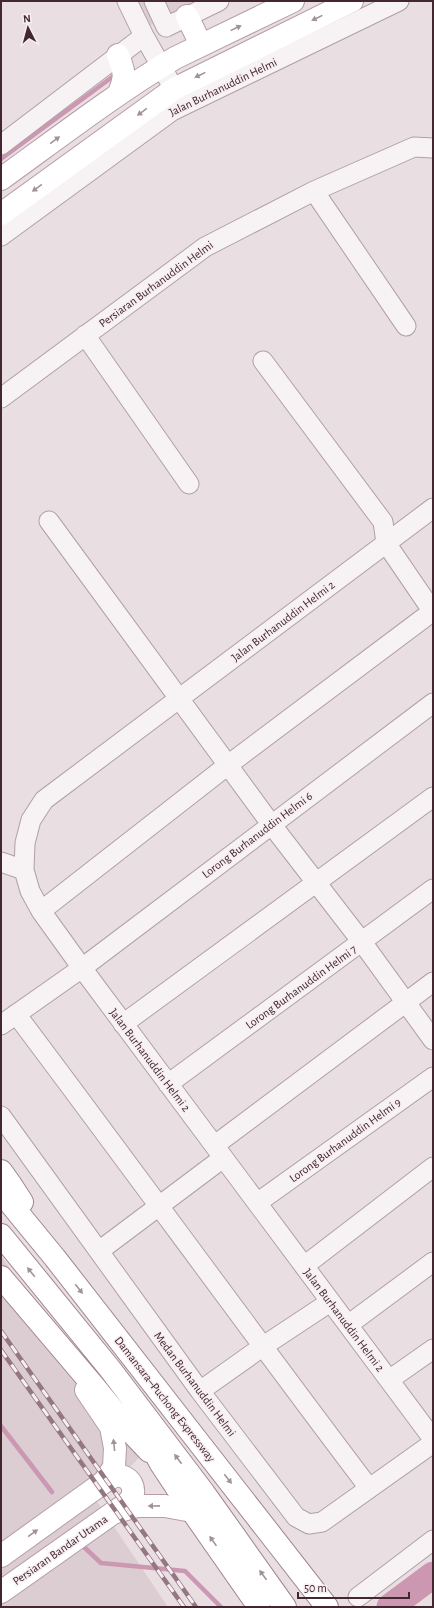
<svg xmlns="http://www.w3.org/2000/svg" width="434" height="1608" font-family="'Alegreya Sans',sans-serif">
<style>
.built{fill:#dbcdd2}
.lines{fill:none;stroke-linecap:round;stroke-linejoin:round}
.stream{stroke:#cc97b1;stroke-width:4.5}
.river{stroke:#cc97b1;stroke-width:27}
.minor-casing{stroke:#b0a0a6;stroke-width:21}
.major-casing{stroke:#b69da7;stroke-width:24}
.highway-casing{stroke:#a18590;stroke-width:24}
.minor{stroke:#f7f2f4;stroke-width:19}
.major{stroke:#fff;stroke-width:22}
.highway{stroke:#fff;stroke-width:22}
.rail-casing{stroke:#947782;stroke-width:4.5}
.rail{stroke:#f7eef2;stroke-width:3;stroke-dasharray:9;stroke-linecap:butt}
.oneway{fill:#a09398}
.labels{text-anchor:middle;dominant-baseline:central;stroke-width:3;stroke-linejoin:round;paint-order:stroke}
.street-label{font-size:12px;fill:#422730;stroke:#f7eef2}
</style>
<rect width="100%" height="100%" fill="#e9dfe3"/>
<path class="built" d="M133,1h68l-56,27z
M1,1256l142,198 -47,46 72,107h-167z"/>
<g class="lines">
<path class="stream" d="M1,159l114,-84
M1,1426l51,66
M84,1547l17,16 84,8 36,36"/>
<path class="river" d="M390,1607l43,-32"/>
<defs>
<path id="minor" d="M127,1l17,35 30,53
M154,1l12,26 53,-26
M1,145l143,-109
M314,191l92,135
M1,236l171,-125 227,-110
M85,335l104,149
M263,361l120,161 3,21 47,69
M1,398l204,-151 109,-56 100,-44 19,1
M433,508l-389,292 -13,20 -6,23 -1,27 6,21 11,20 41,57 351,471
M49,521l222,303 91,118 71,98
M1,862l23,8
M41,911l187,-146 205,-154
M16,1014c119,158 234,317 353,474
M123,1024l310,-227
M1,1025l81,-57 351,-265
M168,1084l265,-195
M1,1116l199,275 96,126 13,7 13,-2 111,-79
M215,1145l218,-163
M257,1203l176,-126
M99,1251l124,-93
M304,1266l129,-99
M348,1325l85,-63
M389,1380l44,-31
M200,1391l62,-44 68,-45
M358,1597l75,-57"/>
<path id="major" d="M187,16l14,29
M118,55c7,18 8,22 0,40
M1,179c57,-41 114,-85 174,-121l118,-57
M1,214l173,-125 178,-88
M104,1482c4,-2 9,-6 12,-6 14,-2 22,14 14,24 -4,5 -11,9 -16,12
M1,1556l103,-74 10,-15 1,-19 -4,-21 -25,-37
M1,1592l112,-79 24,-7h28l27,5"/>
<path id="highway" d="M1,1171l10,14 11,17
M1,1192l54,66 272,349
M1,1235l109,134 94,124 81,114
M1,1277l91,107 40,49 17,18
M144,1433l17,31 31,47 67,96"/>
</defs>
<use href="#minor" class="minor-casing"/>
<use href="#major" class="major-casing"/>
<use href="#highway" class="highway-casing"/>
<use href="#minor" class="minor"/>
<use href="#major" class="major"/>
<use href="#highway" class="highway"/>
<defs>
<path id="rail" d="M1,1331l195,276
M1,1350l183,257"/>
</defs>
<use href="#rail" class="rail-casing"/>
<use href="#rail" class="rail"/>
</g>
<defs><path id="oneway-solid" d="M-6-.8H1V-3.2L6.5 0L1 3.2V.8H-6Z"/></defs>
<g class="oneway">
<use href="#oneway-solid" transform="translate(317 18) rotate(154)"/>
<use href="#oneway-solid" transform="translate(236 28) rotate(-26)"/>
<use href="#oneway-solid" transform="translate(200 75) rotate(154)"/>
<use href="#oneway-solid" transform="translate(142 112) rotate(144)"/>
<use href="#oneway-solid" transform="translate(55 140) rotate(-36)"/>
<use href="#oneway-solid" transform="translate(37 188) rotate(144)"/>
<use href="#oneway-solid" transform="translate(31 1272) rotate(-129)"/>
<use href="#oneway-solid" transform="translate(79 1289) rotate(52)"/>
<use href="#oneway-solid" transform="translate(114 1445) rotate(-96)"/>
<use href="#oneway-solid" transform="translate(178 1459) rotate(-127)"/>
<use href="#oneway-solid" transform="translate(228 1479) rotate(52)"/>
<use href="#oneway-solid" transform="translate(154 1506) rotate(179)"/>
<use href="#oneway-solid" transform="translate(33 1533) rotate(-36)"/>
<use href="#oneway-solid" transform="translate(213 1541) rotate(-125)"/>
<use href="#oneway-solid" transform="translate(263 1575) rotate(-126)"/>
</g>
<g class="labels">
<g class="street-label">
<text transform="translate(223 87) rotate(-26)">Jalan Burhanuddin Helmi</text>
<text transform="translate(156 284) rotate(-36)">Persiaran Burhanuddin Helmi</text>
<text transform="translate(283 621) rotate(-37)">Jalan Burhanuddin Helmi 2</text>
<text transform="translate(257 835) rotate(-37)">Lorong Burhanuddin Helmi 6</text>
<text transform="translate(301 987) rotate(-36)">Lorong Burhanuddin Helmi 7</text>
<text transform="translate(150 1060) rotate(53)">Jalan Burhanuddin Helmi 2</text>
<text transform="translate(345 1140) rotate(-36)">Lorong Burhanuddin Helmi 9</text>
<text transform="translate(344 1320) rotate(53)">Jalan Burhanuddin Helmi 2</text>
<text transform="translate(195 1384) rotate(53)">Medan Burhanuddin Helmi</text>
<text transform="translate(165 1399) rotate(52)">Damansara–Puchong Expressway</text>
<text transform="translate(60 1550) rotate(-35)">Persiaran Bandar Utama</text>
</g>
</g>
<rect width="434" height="1608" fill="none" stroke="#422730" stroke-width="4"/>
<g transform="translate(28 28) rotate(354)" stroke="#f7eef2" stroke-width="3" paint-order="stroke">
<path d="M0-3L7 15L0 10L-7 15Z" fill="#422730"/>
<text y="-6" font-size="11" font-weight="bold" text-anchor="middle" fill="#422730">N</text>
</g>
<path d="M298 1592v6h111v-6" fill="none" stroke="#422730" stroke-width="2"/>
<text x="304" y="1592" font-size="12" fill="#422730" stroke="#f7eef2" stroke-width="3" paint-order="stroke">50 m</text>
</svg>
